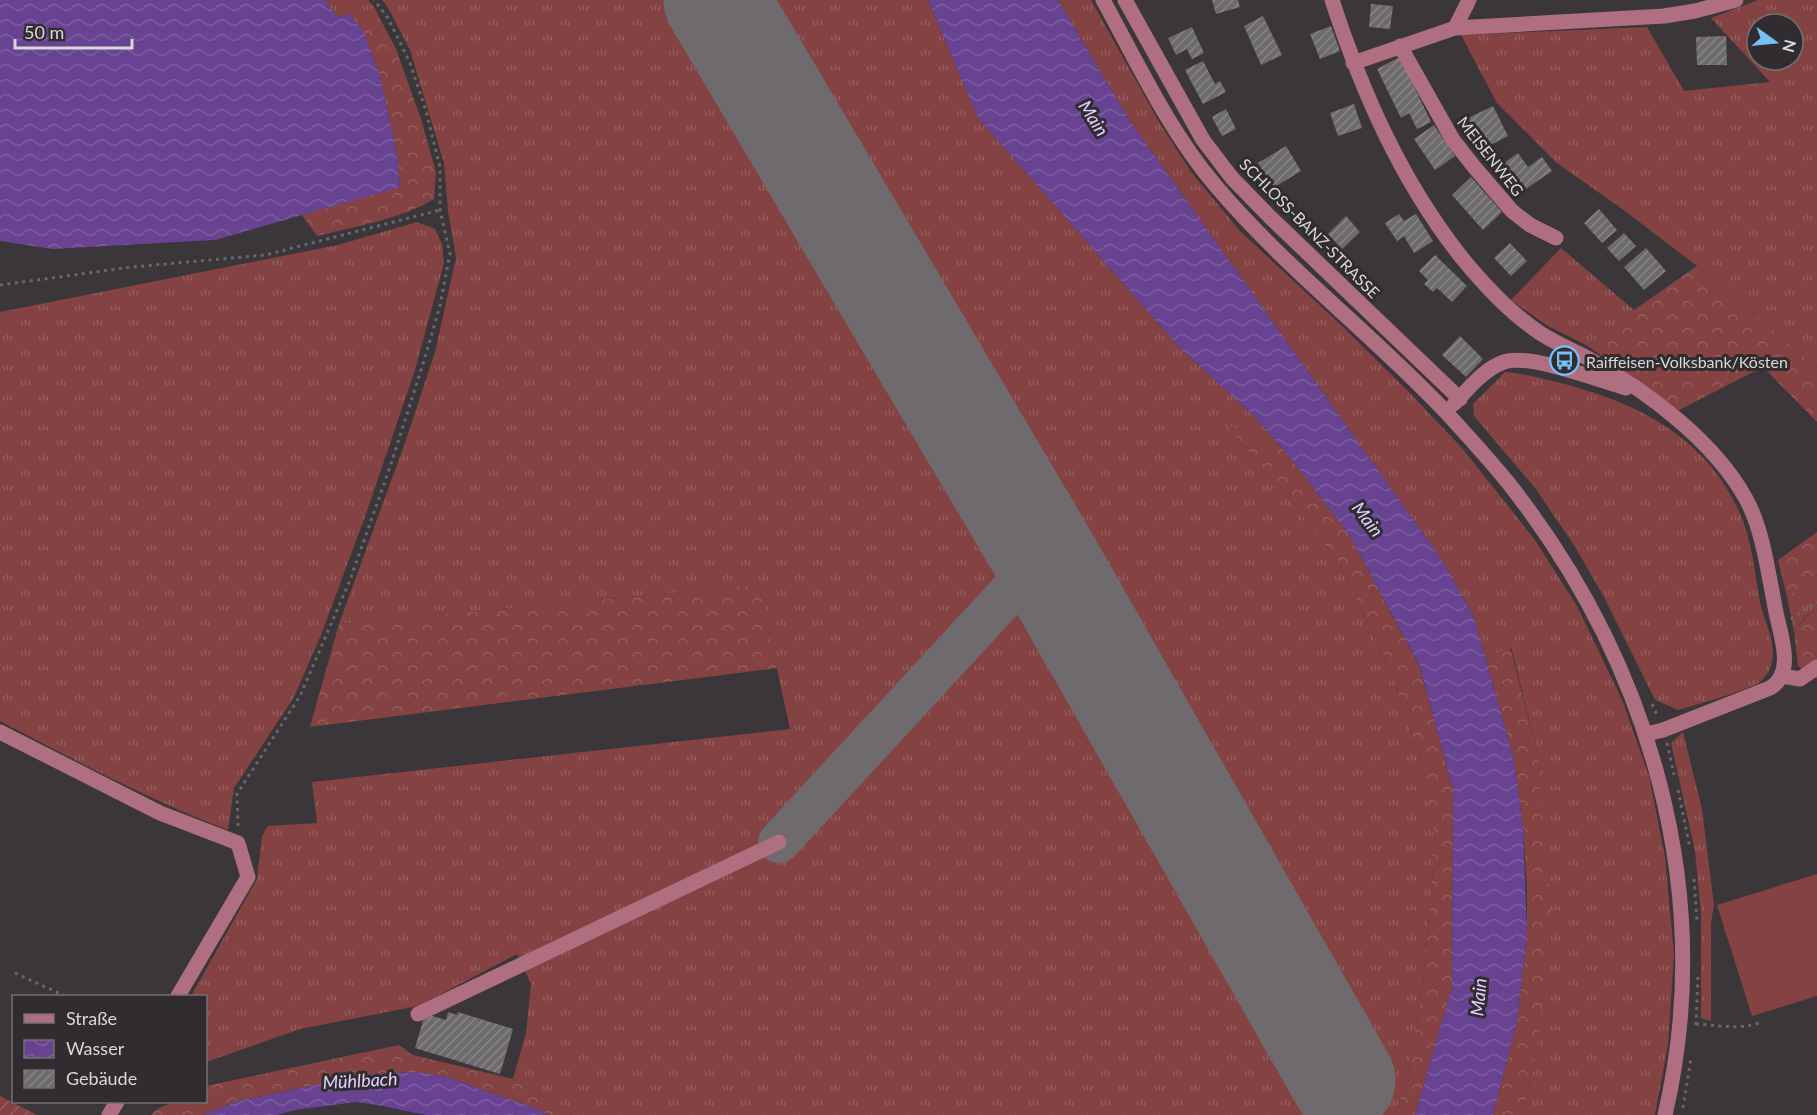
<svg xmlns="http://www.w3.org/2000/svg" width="1817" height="1115" font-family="Lato,sans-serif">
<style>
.grass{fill:url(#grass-tufts);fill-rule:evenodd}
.forest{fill:url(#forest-crowns)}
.garden{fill:url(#garden-furrows)}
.pitch{fill:#844342}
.water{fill:url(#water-waves)}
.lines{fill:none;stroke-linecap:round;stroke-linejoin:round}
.taxiway{stroke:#6f6a6d;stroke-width:42}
.runway{stroke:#6f6a6d;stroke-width:105}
.building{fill:url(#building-hatch)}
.path{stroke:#6b6769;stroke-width:3;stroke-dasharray:3 4.5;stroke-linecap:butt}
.minor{stroke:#af6f81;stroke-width:15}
.labels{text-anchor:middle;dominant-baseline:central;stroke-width:6;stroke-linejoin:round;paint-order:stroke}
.street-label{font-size:16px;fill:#d9d7d8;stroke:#302c2f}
.poi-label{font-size:16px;fill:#d9d7d8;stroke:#302c2f;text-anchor:start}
.water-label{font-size:18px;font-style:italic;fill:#e2d1fe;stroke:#302c2f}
</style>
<defs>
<pattern id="grass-tufts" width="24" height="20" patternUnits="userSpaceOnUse" patternTransform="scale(1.5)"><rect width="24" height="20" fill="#844342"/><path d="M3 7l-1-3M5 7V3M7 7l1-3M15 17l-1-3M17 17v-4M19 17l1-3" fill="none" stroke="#955d5d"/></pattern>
<pattern id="forest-crowns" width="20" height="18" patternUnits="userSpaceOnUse" patternTransform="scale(1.5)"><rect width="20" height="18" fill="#844342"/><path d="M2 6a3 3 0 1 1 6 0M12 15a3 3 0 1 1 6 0" fill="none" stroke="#955d5d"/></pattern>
<pattern id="garden-furrows" width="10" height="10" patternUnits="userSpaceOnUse" patternTransform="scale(1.5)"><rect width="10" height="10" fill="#844342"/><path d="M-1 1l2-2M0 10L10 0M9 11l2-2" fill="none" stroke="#955d5d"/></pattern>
<pattern id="water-waves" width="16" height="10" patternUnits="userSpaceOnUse" patternTransform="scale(1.5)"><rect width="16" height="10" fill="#674391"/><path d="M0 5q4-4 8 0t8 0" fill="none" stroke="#7c5da0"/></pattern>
<pattern id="building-hatch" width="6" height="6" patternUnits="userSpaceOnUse" patternTransform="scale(1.5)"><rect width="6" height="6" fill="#6e6b6f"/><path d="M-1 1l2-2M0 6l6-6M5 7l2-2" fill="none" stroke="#898689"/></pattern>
</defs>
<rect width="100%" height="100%" fill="#3b3639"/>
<path class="grass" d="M325,0h43l8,9 -39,8z
M382,0h546l50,118 201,229 73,67 33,37 -60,-27 67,77 48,64 50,104 33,98 10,51v52l-10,114 -16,95 -12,36h-820l-62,-36 13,-46 5,-49 -14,-30 -99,52 -118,23 -94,33v-66h-15l66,-117 5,-43 6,-10 49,-3 -5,-41 478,-53 -31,-144 -420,39 67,-184 29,-88 21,-94 -8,-47 -4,-48 -34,-113 -23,-44z
M1058,0h33l68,122 32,50 49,59 103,96 65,64 54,57 73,92 42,66 46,96 26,74 16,81 9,97 -6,91 -13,70h-132l17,-86 3,-204 -6,-74 -26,-104 -25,12 -13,-44 -31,-55 -312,-439z
M1758,0h59v367l-120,-101 -76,-58 -64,-45 -60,-60 -36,-68 186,-8 37,64 86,-9 -59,-64zM1757,24h36v36h-36z
M417,222l18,7 7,15 2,19 -29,107 -49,144 -45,121 -27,62 -60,91 -6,42c-78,-30 -154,-70 -228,-109v-409l338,-67z
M1561,248l73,62 -46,36 -40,-20 -37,-26z
M1505,372c23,2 44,8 67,14 71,20 133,53 166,123 14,29 16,61 22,93 6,28 26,55 0,80 -8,7 -68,24 -82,28l-23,-10 -51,-103 -30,-52 -39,-57 -61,-72 -1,-12z
M1817,575v34l-10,6 -13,16 -7,-34z
M1683,732l19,77 12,96 -3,19v97l-10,-3v-105l-6,-62 -24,-108z"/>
<path class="forest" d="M375,9l21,40 25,70 15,53 -2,27c-35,21 -78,27 -117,37l-15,-21 98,-29 -3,-32 -17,-78 -16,-44 -14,-18z
M1697,266l120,101v55l-54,-55 -86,44 -89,-65 46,-36z
M1224,423l61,28 65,85 70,132 33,121 -1,199 -37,127h-20l12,-36 16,-95 10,-114v-52l-10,-51 -33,-98 -50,-104 -48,-64z
M1817,532v43l-30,22 -9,-37z
M759,585l18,83 -467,59 29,-103z
M1817,609v70l-19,-13 -4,-35 14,-16z
M1510,647l27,104 14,157 -11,121 -17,86h-30l24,-93 10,-90v-45l-4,-60 -9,-67 -28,-101z
M399,1045l14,10 100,24 62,36h-27l-11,-6 -91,-32 -29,-5 -48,2 -131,27 -35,14h-52c14,-16 36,-13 55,-13v-16z"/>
<path class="garden" d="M0,1096l37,19h-37z"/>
<path class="pitch" d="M1817,874v122l-65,20 -35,-111z"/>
<path class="water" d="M0,0h325l12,17 13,-3 14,18 16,44 17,78 3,33 -185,53 -162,9 -53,-8z
M928,0h130l72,121 312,439 31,55 13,44 28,101 9,67 4,105 -10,90 -24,93h-78l37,-128 1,-198 -33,-122 -70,-131 -65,-85 -33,-37 -73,-67 -201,-229z
M418,1072l28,5 91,32 11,6h-122l-48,-10 -22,-3 -61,8 -18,5h-74l35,-14 131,-27z"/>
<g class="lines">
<path class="taxiway" d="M779,842l265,-287"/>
<path class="runway" d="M716,0l328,555 299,525"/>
</g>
<path class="building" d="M1212,0h26l2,7 -24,7z
M1371,4l22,2 -3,23 -21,-2z
M1263,16l19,39 -21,10 -17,-39z
M1331,26l9,25 -20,8 -10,-25z
M1192,27l12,26 -12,6 -5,-10 -11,6 -8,-17z
M1726,36l1,29h-30l-1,-28z
M1400,57l31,65 -14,7 -8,-16 -8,5 -24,-49z
M1203,61l12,23 5,-3 6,11 -23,12 -18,-34z
M1354,104l8,24 -24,8 -8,-23z
M1493,106l15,30 -25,13 -15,-31z
M1226,109l10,20 -14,7 -10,-19z
M1434,125l21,31 -20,14 -21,-31z
M1286,146l15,25 -28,17 -15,-25z
M1518,153l10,14 14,-10 10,14 -32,22 -19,-28z
M1471,177l31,35 -19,18 -31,-35z
M1599,209l18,21 -15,13 -18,-20z
M1399,214l5,7 12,-7 17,27 -19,12 -10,-17 -7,5 -12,-18z
M1346,216l14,16 -18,17 -14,-15z
M1624,233l12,13 -17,15 -12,-13z
M1510,243l17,18 -16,15 -17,-18z
M1646,248l20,23 -22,19 -20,-23z
M1435,255l32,31 -15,16 -15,-14 -4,4 -9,-8 4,-4 -9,-9z
M1460,336l23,23 -17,18 -24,-22z
M448,1012l9,3 1,-3 55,17 -13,45 -85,-26 10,-34 21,6z"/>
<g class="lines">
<path class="path" d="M0,285l132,-18 133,-12 175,-45
M1791,619l26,-17
M1652,704l6,13
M1667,743l7,32
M1678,790l12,58
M238,826l-1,-32 63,-98 50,-116 41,-116 36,-113 13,-46 10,-51 -10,-44v-43l-14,-56 -16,-48 -22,-45 -14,-18
M1694,879l3,41
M15,973l50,23
M1696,1024c21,1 48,7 67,-3
M1696,1025l2,-51
M1683,1108l8,-50"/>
<path class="minor" d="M1103,0c34,62 66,131 112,185 69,82 156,148 230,226 22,24 45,49 65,74 140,179 207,406 155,630
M1125,0l78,140 29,38 38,39 190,182
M1332,0c30,92 69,181 130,258 23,28 48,55 78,75 17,11 35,18 53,28 55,31 122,81 153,138 18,32 23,81 31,118 5,22 17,57 -7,71l-107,42 -16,4
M1455,28l14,-28
M1400,46l53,94 22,28 37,43 18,14 26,13
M1353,63l102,-35 209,-12 31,-5 41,-11
M1454,404c13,-14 31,-36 50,-42 25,-9 94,18 122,26
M1782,676l18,3 17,-12
M0,732l160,81 78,30 10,34 -70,119
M418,1014l361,-172
M109,1115l8,-13"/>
</g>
<defs>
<symbol id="bus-ring" viewBox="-11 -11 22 22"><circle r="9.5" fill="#302c2f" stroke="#77bff7" stroke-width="1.5"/><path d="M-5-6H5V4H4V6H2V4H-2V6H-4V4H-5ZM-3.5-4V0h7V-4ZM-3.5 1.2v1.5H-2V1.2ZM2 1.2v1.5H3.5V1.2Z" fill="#77bff7"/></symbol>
</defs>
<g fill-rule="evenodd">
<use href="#bus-ring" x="1548" y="344" width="33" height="33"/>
</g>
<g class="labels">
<g class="street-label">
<text transform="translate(1491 156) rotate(52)">MEISENWEG</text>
<text transform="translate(1310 228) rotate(45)">SCHLOSS-BANZ-STRASSE</text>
</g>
<g class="poi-label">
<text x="1586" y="361">Raiffeisen-Volksbank/Kösten</text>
</g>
<g class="water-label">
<text transform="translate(1094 118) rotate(57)">Main</text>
<text transform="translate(1368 519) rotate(53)">Main</text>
<text transform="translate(1478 997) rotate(-85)">Main</text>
<text transform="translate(360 1080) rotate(-3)">Mühlbach</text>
</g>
</g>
<rect x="12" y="995" width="195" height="108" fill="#302c2f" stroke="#747073" stroke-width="1.5"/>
<rect x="24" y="1014" width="30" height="9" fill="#af6f81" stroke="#747073" stroke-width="1.5"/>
<text x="66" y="1025" font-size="18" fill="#d9d7d8">Straße</text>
<rect x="24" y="1040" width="30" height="18" fill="url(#water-waves)" stroke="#747073" stroke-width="1.5"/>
<text x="66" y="1055" font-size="18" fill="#d9d7d8">Wasser</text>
<rect x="24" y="1070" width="30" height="18" fill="url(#building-hatch)" stroke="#747073" stroke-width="1.5"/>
<text x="66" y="1085" font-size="18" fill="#d9d7d8">Gebäude</text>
<g transform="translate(1775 42) rotate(105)"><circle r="28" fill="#302c2f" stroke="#747073" stroke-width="1.5"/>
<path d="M0-4.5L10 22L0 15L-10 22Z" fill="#77bff7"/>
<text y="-9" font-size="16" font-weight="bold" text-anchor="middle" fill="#d9d7d8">N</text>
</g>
<path d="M15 39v9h117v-9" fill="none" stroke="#d9d7d8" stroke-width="3"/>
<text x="24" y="39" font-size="18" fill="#d9d7d8" stroke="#302c2f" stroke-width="4.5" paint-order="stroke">50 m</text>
</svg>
